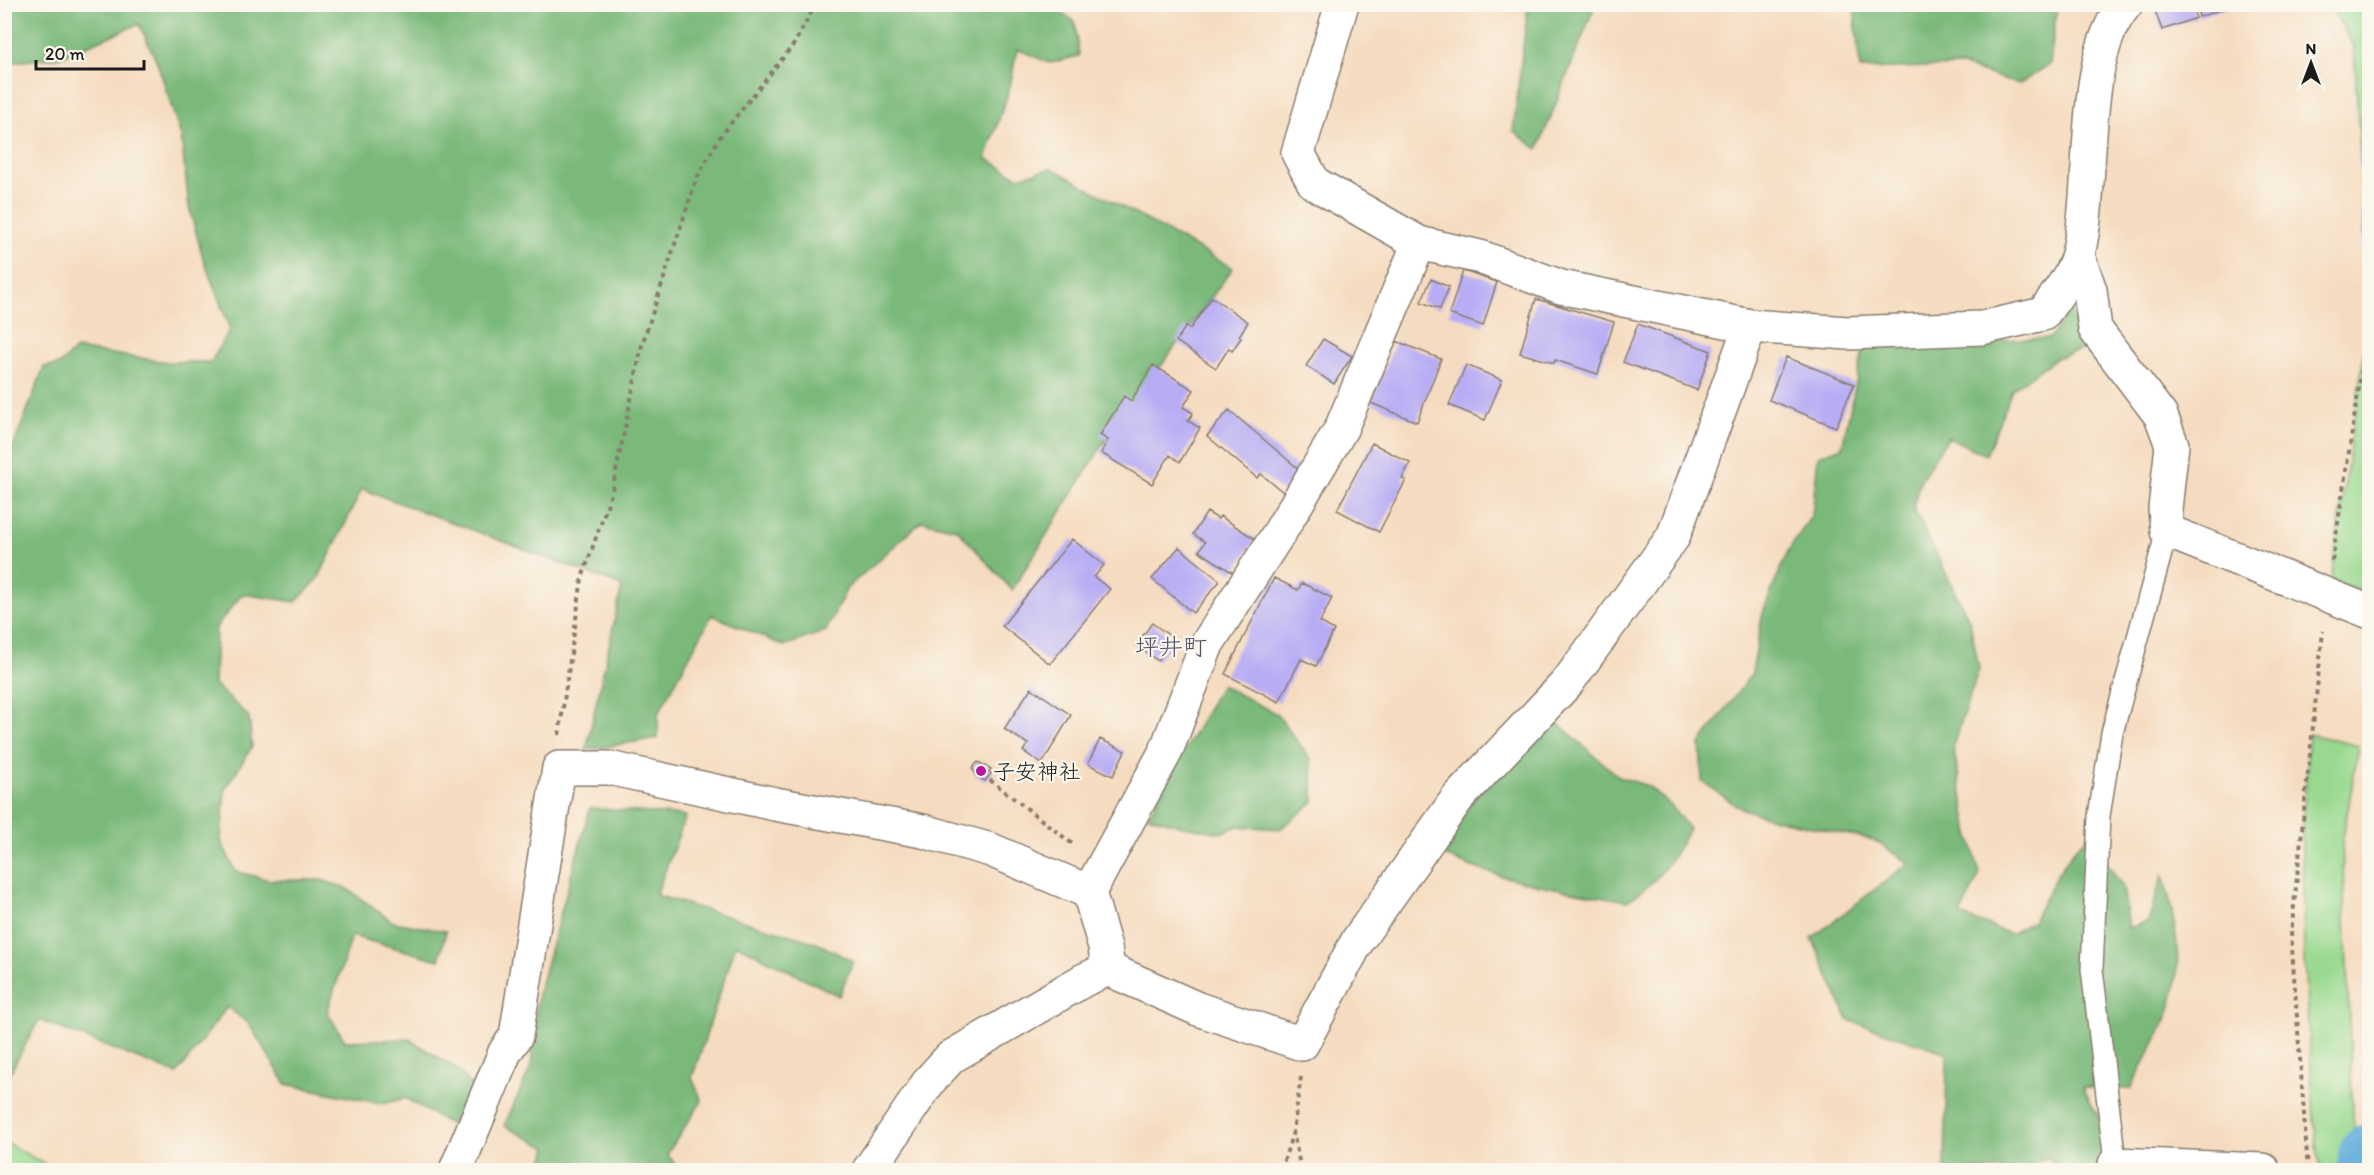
<svg xmlns="http://www.w3.org/2000/svg" width="2374" height="1175" font-family="Itim,'Klee One',sans-serif">
<style>
.green{fill:#99d98f;stroke:#5a7a56;stroke-width:1.5}
.forest{fill:#7ab97a;stroke:#4b6a4b;stroke-width:1.5}
.lines{fill:none;stroke-linecap:round;stroke-linejoin:round}
.river{stroke:#62addb;stroke-width:64}
.building{fill:#b8adf4}
.lane-casing{stroke:#887c6e;stroke-width:24}
.street-casing{stroke:#887c6e;stroke-width:36}
.path{stroke:#887c6e;stroke-width:4;stroke-dasharray:4.5 4.5;stroke-linecap:butt}
.lane{stroke:#fff;stroke-width:21}
.street{stroke:#fff;stroke-width:33}
.poi-dot{fill:#b5179e;stroke:#fbf7ec;stroke-width:2}
.labels{text-anchor:middle;dominant-baseline:central;stroke-width:4.5;stroke-linejoin:round;paint-order:stroke}
.poi-label{font-size:22px;fill:#1c1c1c;stroke:#fbf7ec;text-anchor:start}
.neighbourhood-label{font-size:24px;fill:#534f68;stroke:#fbf7ec}
</style>
<rect width="100%" height="100%" fill="#fbf7ec"/>
<filter id="ink" filterUnits="userSpaceOnUse"><feTurbulence type="fractalNoise" baseFrequency=".0167" numOctaves="2"/><feDisplacementMap in="SourceGraphic" scale="12" xChannelSelector="R" yChannelSelector="G"/><feConvolveMatrix kernelMatrix="1 2 1 2 8 2 1 2 1" color-interpolation-filters="sRGB"/></filter>
<filter id="wash" filterUnits="userSpaceOnUse"><feTurbulence type="fractalNoise" baseFrequency=".008" numOctaves="4" result="noise"/><feDisplacementMap in="SourceGraphic" scale="24" xChannelSelector="R" yChannelSelector="G"/><feGaussianBlur stdDeviation="1.35" result="paint"/><feColorMatrix in="noise" values="0 0 0 0 0 0 0 0 0 0 0 0 0 0 0 0 0 1.4 0 .05"/><feComposite in="paint" operator="in"/></filter>
<g filter="url(#wash)">
<rect width="100%" height="100%" fill="#f5dcc0"/>
<path class="green" d="M2339,5h30v590l-38,-16 38,-262 -15,-271 -21,-35z
M2309,734l50,12 -17,97 11,275 6,52h-39l-6,-50 -10,-163 -2,-117z
M4,1142h1l50,28h-50z"/>
<path class="forest" d="M1049,4l26,18 4,34 -29,7 -33,-14 -7,38 -24,71 32,19 34,-9 181,100 -131,178 -90,144 -55,-61 -35,-8 -75,67 -21,43 -42,15 -72,-31 -54,99v24l-72,12 36,-164 -260,-97 -44,90 -22,23 -54,-8 -26,33 -2,57 35,33 3,30 -27,42 -4,52 14,30 34,9h52l25,8 47,34 53,9 -7,29 -87,-24 -25,76 18,29 64,-2 47,29 19,21 -24,36 -46,-27 -22,6 -97,-20 -37,-60 -22,-17 -50,67 -138,-54 -34,62v-614l39,-101 15,-2 17,-16 92,13h43l19,-33 -27,-71 -14,-51 -8,-71 -24,-74 -18,-38 -79,33 -55,6v-58z
M1528,5h67l-57,144 -25,-18z
M1854,5h203l-7,59 -31,20 -56,-18 -103,3z
M2075,303l15,44 -34,11 -44,32 -26,65 -38,-18 -28,44 -7,26 57,115 9,47 -26,77 17,92 10,36 -20,41 51,19 22,-13 23,-45 21,-30 13,-8 33,49 6,41 19,-6 15,-48c11,41 22,91 8,132 -10,29 -27,56 -41,83l-47,-2 21,41v42h-46l-11,-13 -25,13h-77l2,-117 -99,-33 -36,-82 97,-75 -35,-23 -99,-21 -35,-11 -38,-27 -2,-37 52,-71 11,-61 25,-61 24,-36 6,-59 24,-9 22,-101 186,-8z
M1221,685l56,29 34,46 3,42 -34,27 -42,-3 -17,7 -38,-7 -35,-10z
M1545,712l74,65 29,9 24,21 17,22c-17,31 -31,54 -62,72 -65,-12 -136,-20 -195,-52z
M590,808l96,8 -30,79 161,48 36,18 -14,35 -103,-52 -44,134 10,23 -35,53 12,16h-140l9,-22 -44,-22 27,-59 7,-73z"/>
<g class="lines">
<path class="river" d="M2369,1170l1,-14"/>
</g>
<g id="blocks">
<path class="building" d="M2155,4h36l5,14 -34,12 -9,-25z
M2196,4h39v1l-36,12z
M1463,271l34,11 -14,44 -34,-12z
M1431,279l18,8 -9,22 -19,-7z
M1212,297l36,25 -9,14 2,2 -9,13 -3,-3 -13,20 -40,-27 10,-15 4,3z
M1536,299l78,23 -16,52 -43,-14 -1,3 -34,-10z
M1638,324l73,27 -14,39 -74,-28z
M1323,339l29,17 -18,28 -28,-18z
M1396,341l45,18 -24,63 -46,-19z
M1786,357l68,27 -18,43 -67,-27z
M1153,365l41,25 -11,17 10,6 -5,8 12,7 -20,34 -10,-7 -18,29 -51,-31 7,-13 -8,-5 24,-39 7,5z
M1466,365l36,15 -17,40 -36,-15z
M1229,410l72,61 -18,21 -22,-18 -4,4 -50,-42z
M1372,443l38,20 -8,16 4,1 -27,52 -42,-22z
M1207,512l11,7 2,-3 35,23 -22,34 -34,-22 6,-9 -12,-8z
M1072,539l32,26 -10,12 16,12 -60,75 -48,-38z
M1179,547l41,34 -27,32 -41,-34z
M1274,578l24,12 4,-7 30,15 -12,24 14,8 -18,36 -15,-7 -22,43 -54,-28z
M1152,623l22,16 -16,22 -22,-16z
M1031,688l40,27 -29,49 -19,-13 5,-7 -24,-15z
M1100,739l25,12 -12,25 -25,-12z
M978,762l13,7 -2,2 2,3 -6,7 -10,-6 1,-2 -4,-4z"/>
</g>
</g>
<g filter="url(#ink)">
<use href="#blocks" fill-opacity="0" stroke="#887c6e" stroke-width="1.5"/>
<g class="lines">
<defs>
<path id="lane" d="M2116,1170l-24,-201 7,-153 13,-83 55,-202"/>
<path id="street" d="M1342,4l-44,149 16,30 105,60
M2078,256l12,34 5,39 66,87 11,29 -7,64 2,22 203,81
M1108,969l-3,-22 -16,-55 77,-141 41,-107 74,-114 60,-101 78,-186 61,14 81,30 189,39 98,7 134,-5 61,-14c13,-18 30,-39 35,-60 18,-70 0,-196 48,-250
M2115,1164l148,6
M456,1170l49,-118 11,-16 43,-268h50l166,36 148,27 68,19 98,42
M869,1170l61,-90 21,-23 133,-77 24,-11 90,40 104,35 56,-104 99,-141 110,-116 106,-146 77,-211"/>
</defs>
<use href="#lane" class="lane-casing"/>
<use href="#street" class="street-casing"/>
<path class="path" d="M2332,561l38,-245
M559,735l23,-157 30,-87 30,-146 54,-165 23,-42 75,-94 22,-40
M990,780l84,65
M1281,1170l12,-38
M1301,1170l-8,-38 8,-55
M2308,1170l-17,-236 32,-303"/>
<use href="#lane" class="lane"/>
<use href="#street" class="street"/>
</g>
</g>
<circle class="poi-dot" cx="981" cy="771" r="6"/>
<g class="labels">
<g class="poi-label">
<text x="993" y="771">子安神社</text>
</g>
<g class="neighbourhood-label">
<text x="1171" y="646">坪井町</text>
</g>
</g>
<rect width="2374" height="1175" fill="none" stroke="#fbf7ec" stroke-width="24"/>
<g transform="translate(2311 63)" stroke="#fbf7ec" stroke-width="4.5" paint-order="stroke">
<path d="M0-4.5L10 22L0 15L-10 22Z" fill="#1c1c1c"/>
<text y="-9" font-size="16" font-weight="bold" text-anchor="middle" fill="#1c1c1c">N</text>
</g>
<path d="M36 60v9h108v-9" fill="none" stroke="#1c1c1c" stroke-width="3"/>
<text x="45" y="60" font-size="18" fill="#1c1c1c" stroke="#fbf7ec" stroke-width="4.5" paint-order="stroke">20 m</text>
</svg>
